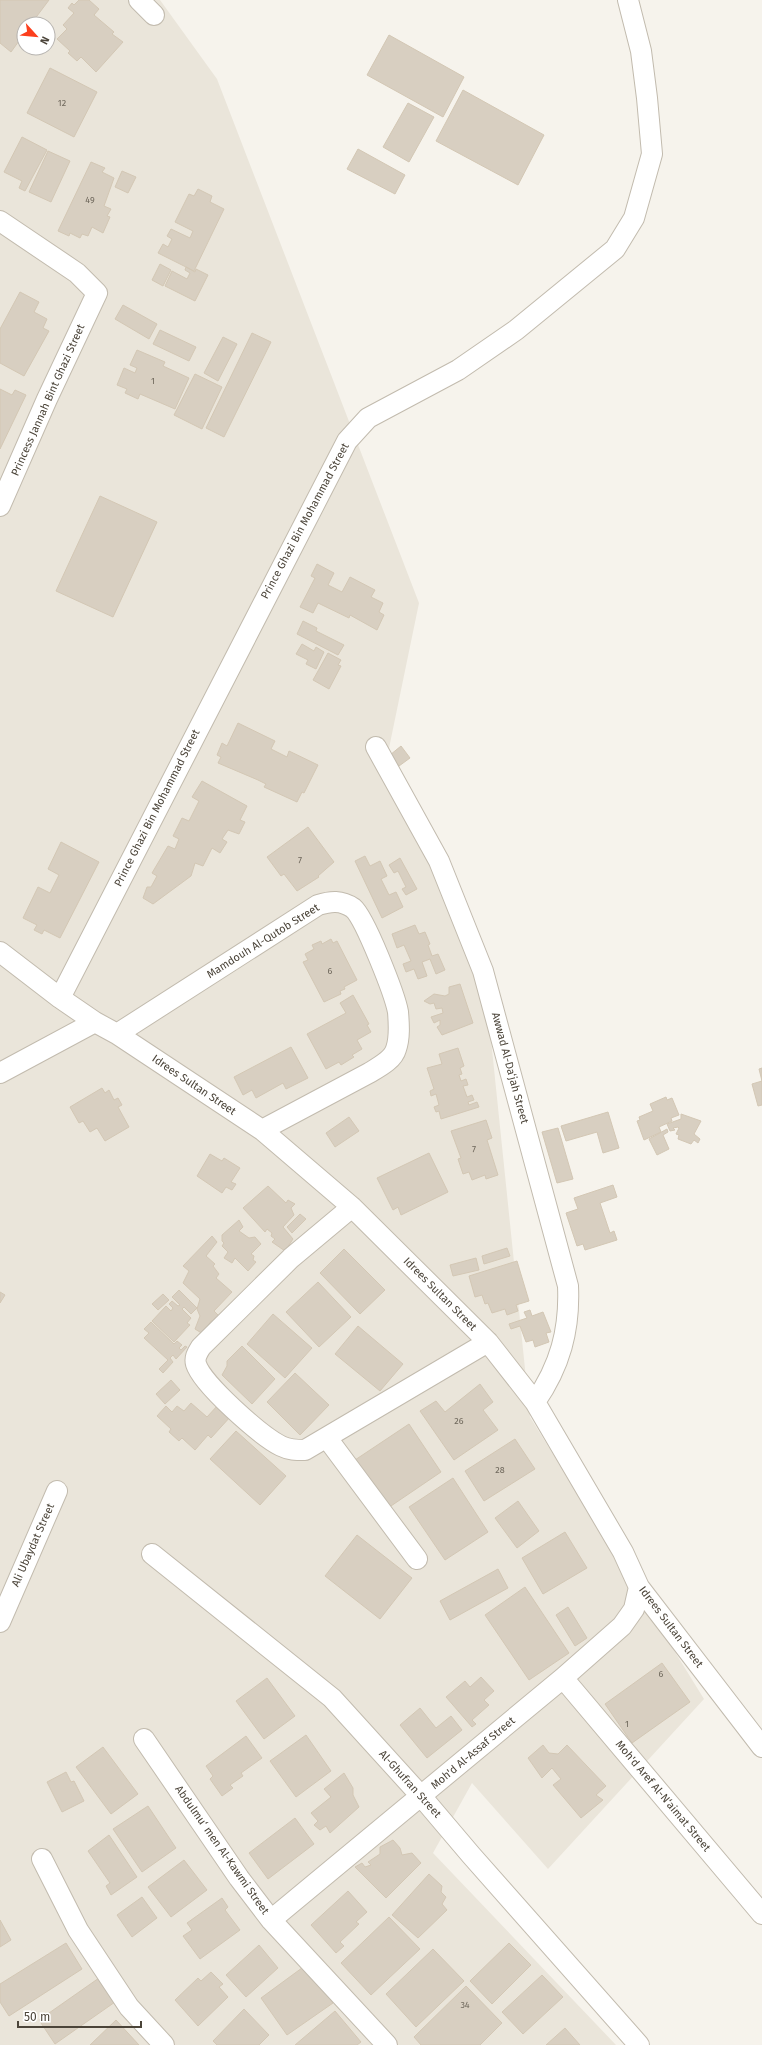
<svg xmlns="http://www.w3.org/2000/svg" width="762" height="2045" font-family="'Fira Sans',sans-serif">
<style>
.residential{fill:#eae5da;fill-rule:evenodd}
.building{fill:#d8cfc1;stroke:#d3c7b4}
.lines{fill:none;stroke-linecap:round;stroke-linejoin:round}
.minor-casing{stroke:#c2bbae;stroke-width:22}
.minor{stroke:#fff;stroke-width:20}
.labels{text-anchor:middle;dominant-baseline:central;stroke-width:3;stroke-linejoin:round;paint-order:stroke}
.number-label{font-size:9px;fill:#6e675b}
.street-label{font-size:11px;fill:#4b4439;stroke:#fff}
</style>
<rect width="100%" height="100%" fill="#f6f3ec"/>
<path class="residential" d="M0,0h160l57,79 202,524 -31,150 93,190 49,474 174,282 -156,170 -76,-86 -39,70 183,192h-616zM24,24h24v24h-24z"/>
<path class="building" d="M0,0h49l-18,24h-7v10l-13,18 -11,-9z
M79,0h10l10,9 -5,6 20,17 -2,2 11,8 -27,30 -15,-15 -4,4 -9,-8 2,-2 -13,-12 10,-10 -4,-4 11,-12 -6,-5 4,-5 2,2z
M389,35l75,42 -21,40 -76,-42z
M50,68l47,24 -23,45 -47,-24z
M463,90l81,45 -26,50 -82,-44z
M408,103l26,14 -25,45 -26,-15z
M22,137l25,13 -22,41 -6,-3 3,-7 -18,-9z
M358,149l47,26 -10,19 -48,-25z
M48,151l22,10 -19,41 -22,-10z
M91,162l14,6 -3,4 12,6 -10,28 7,3 -4,7 3,1 -7,16 -11,-6 -4,9 -6,-2 -2,4 -10,-5 -1,3 -11,-5z
M122,171l14,6 -8,16 -13,-6z
M198,189l14,7 -2,6 14,7 -30,62 -36,-18 5,-9 5,3 4,-8 -5,-3 4,-7 19,9 3,-7 -18,-9 14,-28 5,2z
M160,264l11,6 -8,16 -11,-6z
M186,267l9,5 1,-3 12,6 -13,26 -30,-15 7,-15 15,8 3,-6 -5,-3z
M20,292l19,10 -5,10 13,7 -4,9 6,3 -25,45 -24,-13v-34z
M123,305l34,19 -8,15 -34,-20z
M160,330l36,17 -7,14 -36,-17z
M252,333l19,9 -47,95 -18,-9z
M223,337l14,7 -19,37 -14,-8z
M137,350l28,12 -2,4 26,12 -14,31 -35,-15 -2,5 -13,-6 2,-4 -10,-4 7,-17 11,5 2,-5 -7,-3z
M195,374l27,13 -20,42 -28,-14z
M0,389l12,6 3,-5 11,5 -26,54z
M100,496l57,26 -44,95 -57,-26z
M317,564l17,9 -6,12 14,7 8,-15 25,13 -4,7 12,6 -4,9 5,3 -7,15 -27,-15 -1,3 -31,-15 -5,10 -13,-6 15,-29 -4,-2z
M303,621l14,7 -1,3 28,14 -6,10 -41,-21z
M302,644l12,7 2,-4 8,5 -8,17 -10,-5 2,-4 -12,-6z
M328,653l13,7 -3,5 3,1 -12,23 -16,-9z
M238,723l37,18 -4,8 16,8 2,-6 29,14 -14,28 -2,-1 -5,10 -33,-15 2,-3 -8,-4 -40,-17 3,-6 -4,-2 5,-12 5,3z
M401,746l9,12 -11,8 -9,-11z
M202,781l45,25 -7,14 5,2 -6,12 -11,-4 -6,9 5,3 -7,11 -8,-5 -9,18 -8,-3 -4,13 -38,28 -10,-6 4,-11h4l6,-11 -5,-3 16,-27 7,3 4,-10 -6,-3 9,-18 7,3 10,-20 -7,-4z
M308,827l26,35 -16,14 1,1 -22,14 -13,-17 -3,2 -14,-19z
M61,842l38,20 -39,76 -16,-8 -2,4 -8,-4 3,-5 -14,-7 15,-31 12,6 9,-18 -11,-6z
M365,856l5,10 10,-5 7,15 -6,3 8,16 7,-3 7,15 -21,11 -27,-57z
M400,858l17,31 -11,6 -4,-6 4,-2 -8,-16 -4,2 -5,-8z
M415,925l4,9 6,-2 5,12 -2,1 4,11 6,-2 7,16 -9,4 -6,-15 -8,3 5,14 -9,3 -4,-10 -8,3 -3,-8 8,-3 -7,-16 -7,3 -5,-14z
M331,939l2,4 4,-2 20,39 -13,7 1,2 -5,2 1,3 -17,8 -21,-40 5,-2 -3,-6 9,-5 -2,-4 9,-4 1,3z
M460,984l13,39 -31,12 -5,-8 3,-2v-5l-6,3 -3,-6 12,-4 -1,-5 -6,1 -2,-6 -4,1 -6,-3 10,-7 11,2 4,-2v-7z
M353,995l16,29 -2,1 4,7 -14,8 5,9 -10,6 2,2 -13,8 -2,-3 -13,7 -19,-35 39,-21 -6,-10z
M291,1047l17,31 -22,11 -3,-6 -27,15 -4,-8 -9,5 -9,-18z
M458,1048l6,18 -4,2 2,6 -3,1 2,6 5,-2 2,6 -5,1 4,11 5,-2 2,5 -6,2 1,3 8,-3 2,5 -38,12 -2,-8 -3,1 -2,-5 5,-2 -3,-11 -5,2 -1,-5 4,-2 -7,-21 15,-4 -3,-10z
M762,1068v37l-4,1 -6,-22 10,-3 -3,-12z
M102,1088l3,5 4,-3 5,10 4,-2 4,7 -4,2 11,20 -24,14 -8,-13 -7,4 -7,-11 -4,2 -9,-16z
M666,1097l1,3 5,-2 7,17 -8,3 1,3 -13,6 2,5 -17,8 -7,-19 3,-1 -1,-3 14,-6 -3,-7z
M608,1112l11,36 -16,5 -6,-21 -31,9 -5,-15z
M681,1114l20,7 -7,13 6,5 -2,4 -4,-3 -3,4 -13,-5 1,-4 -3,-1 3,-6 -1,-1 -5,1 2,2 -5,1 -3,-7 14,-5z
M349,1117l10,14 -24,16 -9,-14z
M486,1120l6,18 -5,2 11,35 -12,4 -1,-4 -13,5 -3,-8 -6,2 -5,-15 3,-1 -10,-27z
M558,1128l15,51 -16,4 -15,-51z
M667,1129l1,3 -5,3 6,14 -12,6 -8,-16z
M429,1153l19,39 -47,23 -3,-8 -5,3 -16,-32z
M210,1154l12,7 2,-3 16,10 -9,14 5,2 -4,6 -6,-3 -4,6 -25,-17z
M613,1185l4,12 -17,6 10,30 4,-2 3,9 -32,10 -2,-6 -6,2 -11,-33 12,-4 -4,-11z
M268,1186l18,17 2,-3 7,4 -4,4 3,7 -11,12 10,12 -8,12 -13,-9 3,-3 -4,-3 1,-3 -5,-4 -2,3 -22,-24z
M300,1214l6,5 -14,14 -5,-6z
M239,1220l4,7 -4,4 10,7 6,-1 6,7 -10,10 3,2 -1,4 3,2 -8,9 -13,-13 -3,5 -8,-5 4,-6 -6,-6 2,-3 -2,-2v-6z
M212,1236l5,6 -11,14 9,8 -2,2 6,8 -3,4 16,14 -18,19 6,6 -5,4h-4l-8,13 -8,-5 5,-13 -3,-7 3,-10 -17,-16 6,-12 -6,-5z
M507,1248l3,8 -26,8 -2,-8z
M344,1249l41,41 -25,24 -40,-41z
M476,1258l3,12 -26,6 -3,-11z
M517,1261l12,40 -13,4 2,6 -11,4 -2,-6 -13,4 -4,-10 -3,1 -3,-9 -7,2 -6,-21z
M318,1282l33,35 -32,30 -33,-35z
M179,1290l18,18 -6,6 -7,-7 -2,2 9,9 -4,5 3,2 -16,17 -22,-21 14,-15 5,5 2,-3 -4,-4 3,-3 6,5 2,-1 -8,-8z
M0,1292l5,3 -5,8z
M163,1294l6,6 -11,10 -6,-6z
M530,1310l2,6 11,-4 8,20 -5,1 3,9 -14,5 -2,-7 -7,2 -6,-16 -9,3 -2,-5 18,-6 -3,-6z
M273,1314l39,34 -27,30 -38,-34z
M151,1322l23,22 3,-3 5,4 -3,3 2,2 4,-4 2,1 -11,12 -3,-4 -3,3 3,4 -10,11 -4,-4 9,-9 -24,-22 5,-5 -5,-4z
M358,1326l45,38 -23,27 -45,-37z
M242,1346l33,33 -23,25 -30,-29 5,-9v-5z
M295,1373l34,32 -29,30 -33,-33z
M171,1380l9,10 -15,14 -9,-10z
M480,1384l13,18 -10,8 15,20 -44,30 -34,-49 16,-10 9,11z
M191,1403l16,14 11,-12 13,11 -20,22 -3,-3 -13,15 -13,-12 -3,3 -10,-9 2,-3 -14,-13 9,-10 6,6 5,-6 7,5z
M409,1424l32,48 -53,36 -33,-48z
M236,1431l50,45 -26,29 -50,-46z
M515,1439l20,30 -51,32 -19,-30z
M453,1478l35,54 -43,28 -36,-53z
M518,1501l21,30 -22,17 -22,-30z
M565,1532l22,36 -44,26 -21,-36z
M357,1535l55,43 -32,41 -55,-43z
M498,1569l10,19 -58,32 -10,-19z
M525,1587l44,66 -40,27 -44,-65z
M568,1607l19,31 -12,8 -19,-31z
M662,1663l28,39 -58,41 -27,-39z
M481,1677l13,14 -10,9 5,5 -17,15 4,4 -4,3 -26,-30 19,-16 5,6z
M267,1678l28,38 -31,23 -28,-38z
M420,1708l16,20 15,-12 11,14 -35,28 -27,-33z
M306,1735l25,36 -35,26 -26,-36z
M246,1736l16,22 -21,15 2,3 -13,9 3,3 -11,8 -12,-17 3,-3 -7,-10z
M543,1745l6,8 9,1 9,-9 39,41 -10,9 7,5 -22,18 -28,-33 8,-6 -9,-11 -10,10 -14,-20z
M103,1747l35,47 -27,20 -35,-47z
M66,1772l5,10 3,-1 10,20 -22,11 -15,-30z
M344,1773l9,15v7l6,12 -29,26 -4,-7 -6,4 -6,-5 4,-4 -7,-8 20,-16 -7,-8z
M148,1806l28,42 -34,24 -29,-43z
M295,1818l19,26 -46,35 -19,-26z
M109,1835l28,42 -26,18 -5,-9 4,-3 -22,-32z
M393,1840l7,8 2,7 10,-2 9,10 -35,35 -31,-31 7,-4 3,4 6,-2 -3,-3 12,-8v-7z
M184,1860l23,30 -36,27 -23,-30z
M429,1874l13,12 -1,6 5,5 -4,7 5,6 -29,28 -26,-23z
M348,1891l19,21 -11,10 3,2 -19,18 4,4 -8,7 -25,-28z
M142,1897l15,21 -25,19 -15,-22z
M222,1898l6,9 -3,3 15,20 -40,29 -17,-23 9,-6 -5,-7z
M389,1917l31,32 -49,46 -30,-32z
M0,1920l11,20 -11,7z
M66,1943l16,26 -73,47 -9,-14v-18z
M509,1943l22,22 -39,39 -22,-23z
M259,1945l19,23 -32,29 -20,-22z
M433,1949l31,32 -48,46 -30,-33z
M306,1965l27,38 -46,32 -26,-37z
M211,1972l12,12 -4,3 9,10 -30,29 -23,-26 23,-22 3,3z
M542,1975l21,22 -40,37 -21,-22z
M99,1978l16,24 -60,42 -16,-24z
M466,1986l36,37 -22,22h-59l-7,-8z
M244,2009l25,26 -10,10h-42l-4,-4z
M335,2011l26,31 -4,3h-62z
M116,2020l23,25h-49z
M565,2028l15,17h-34z"/>
<g class="lines">
<defs>
<path id="minor" d="M139,0l15,15
M0,221l77,52 20,20 -50,106 -47,107
M376,747l63,114 44,110 85,315c2,44 -8,80 -33,116
M0,952l60,46 35,24 22,12 145,96 90,77 136,135 47,60 88,150 16,35 123,160
M60,998l287,-557 21,-23 90,-48 58,-40 99,-81 19,-31 18,-64 -5,-56 -6,-47 -13,-51
M117,1034l201,-129c13,-4 23,-5 35,3 12,10 42,87 45,104 1,12 2,26 -2,37 -3,11 -17,18 -27,24l-107,57
M0,1073l95,-51
M352,1207l-61,51 -90,89c-3,5 -7,10 -5,17 6,20 65,72 85,82 8,4 15,4 24,4l183,-108
M327,1438l90,121
M152,1554l180,144 89,98 50,59 168,190
M0,1622l57,-131
M563,1678l199,236
M144,1739l95,139 32,42 116,125
M42,1859l36,71 51,77 35,38
M271,1920l292,-242 59,-52 12,-17 5,-22"/>
</defs>
<use href="#minor" class="minor-casing"/>
<use href="#minor" class="minor"/>
</g>
<g class="labels">
<g class="number-label">
<text x="62" y="103">12</text>
<text x="90" y="200">49</text>
<text x="153" y="381">1</text>
<text x="300" y="860">7</text>
<text x="330" y="971">6</text>
<text x="474" y="1149">7</text>
<text x="459" y="1421">26</text>
<text x="500" y="1470">28</text>
<text x="661" y="1674">6</text>
<text x="627" y="1724">1</text>
<text x="465" y="2005">34</text>
</g>
<g class="street-label">
<text transform="translate(48 400) rotate(-66)">Princess Jannah Bint Ghazi Street</text>
<text transform="translate(305 521) rotate(-62)">Prince Ghazi Bin Mohammad Street</text>
<text transform="translate(157 808) rotate(-63)">Prince Ghazi Bin Mohammad Street</text>
<text transform="translate(263 941) rotate(-32)">Mamdouh Al-Qutob Street</text>
<text transform="translate(510 1068) rotate(75)">Awwad Al-Da‘jah Street</text>
<text transform="translate(194 1085) rotate(34)">Idrees Sultan Street</text>
<text transform="translate(440 1294) rotate(45)">Idrees Sultan Street</text>
<text transform="translate(33 1545) rotate(-66)">Ali Ubaydat Street</text>
<text transform="translate(671 1627) rotate(53)">Idrees Sultan Street</text>
<text transform="translate(473 1753) rotate(-40)">Moh'd Al-Assaf Street</text>
<text transform="translate(410 1784) rotate(48)">Al-Ghufran Street</text>
<text transform="translate(663 1796) rotate(50)">Moh'd Aref Al-N‘aimat Street</text>
<text transform="translate(222 1850) rotate(55)">Abdulmu‘ men Al-Kawmi Street</text>
</g>
</g>
<g transform="translate(36 36) rotate(117)"><circle r="19" fill="#ffffff" stroke="#b7b4b0"/>
<path d="M0-3L7 15L0 10L-7 15Z" fill="#fc3f1d"/>
<text y="-6" font-size="11" font-weight="bold" text-anchor="middle" fill="#4b4439">N</text>
</g>
<path d="M18 2021v6h123v-6" fill="none" stroke="#4b4439" stroke-width="2"/>
<text x="24" y="2021" font-size="12" fill="#4b4439" stroke="#ffffff" stroke-width="3" paint-order="stroke">50 m</text>
</svg>
